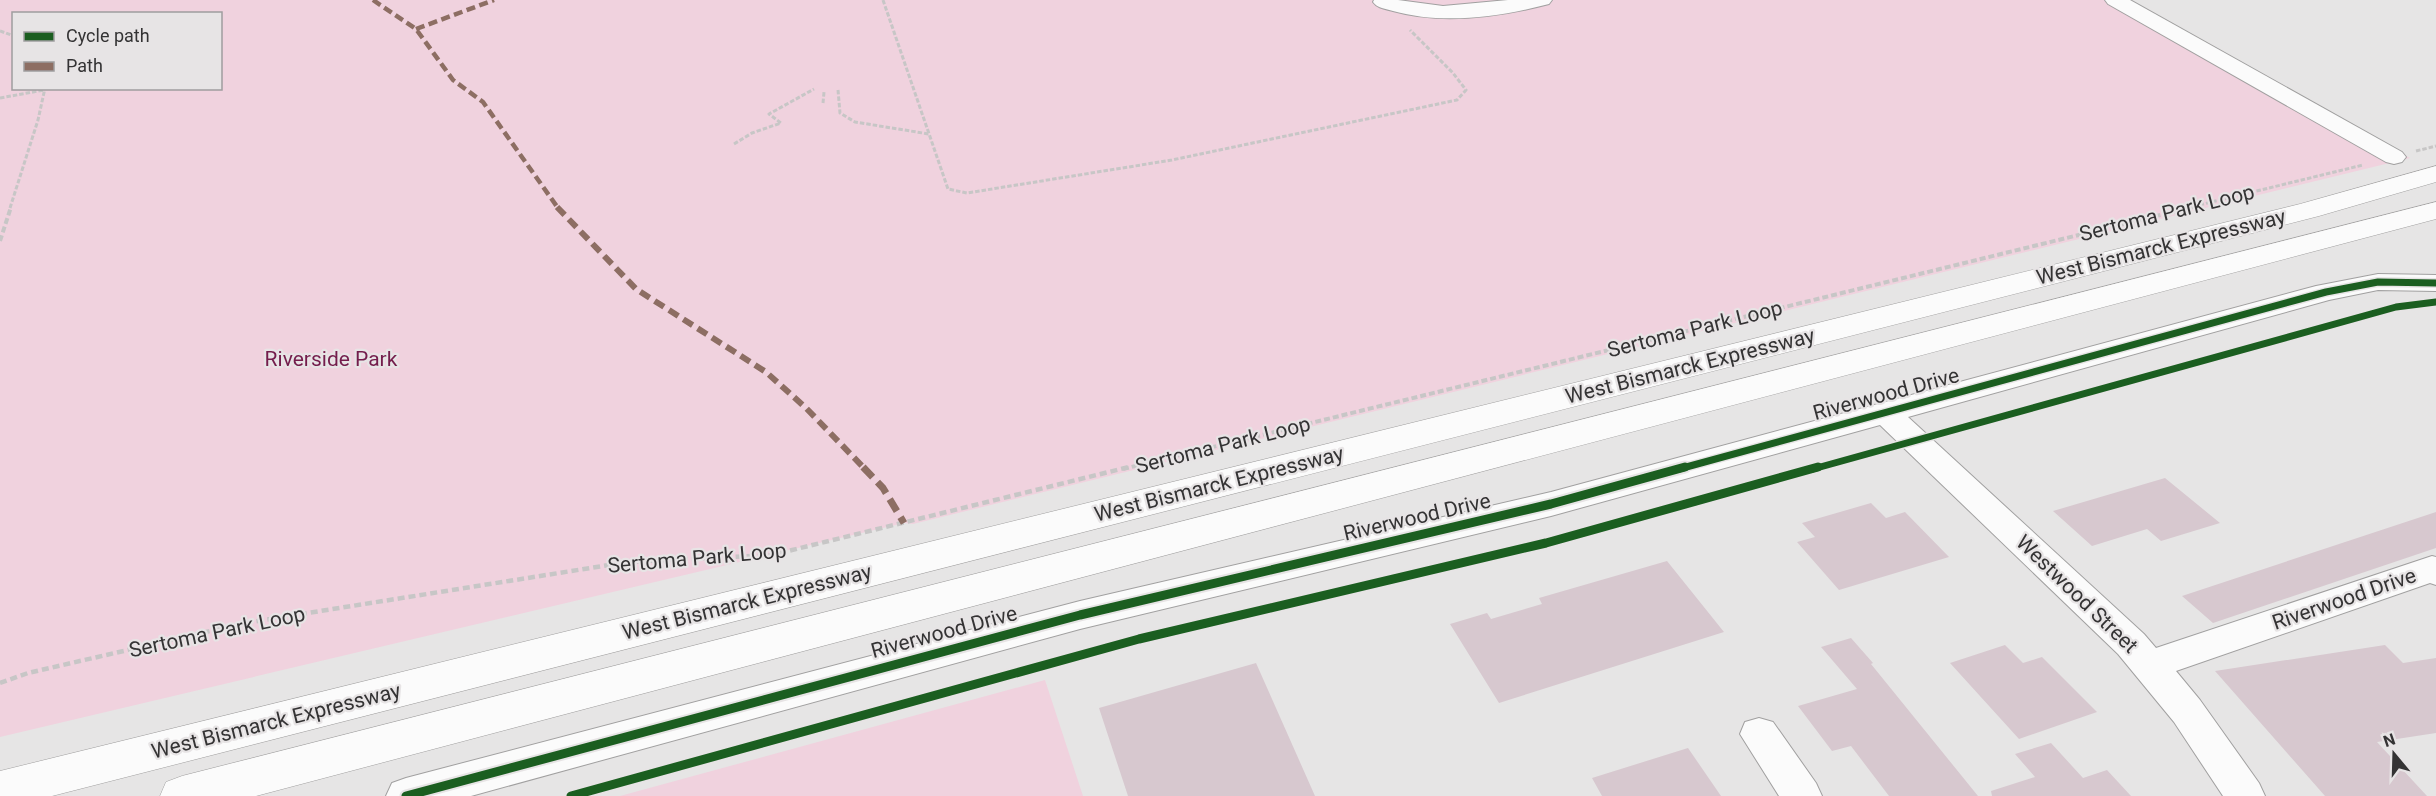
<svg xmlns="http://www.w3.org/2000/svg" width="2436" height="796" font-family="Roboto,sans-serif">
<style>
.green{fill:#f0d2de;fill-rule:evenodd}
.building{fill:#d7c8cf}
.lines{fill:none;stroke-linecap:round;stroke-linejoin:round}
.minor-casing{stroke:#a1a0a0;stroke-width:2}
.highway-casing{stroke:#a1a0a0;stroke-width:1}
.path-far2{stroke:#c7c6c6;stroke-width:3;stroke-dasharray:4.5 2;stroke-linecap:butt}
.path-far1{stroke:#c7c6c6;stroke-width:4;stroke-dasharray:6 3;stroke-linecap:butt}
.path{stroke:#c7c6c6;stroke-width:4.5;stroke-dasharray:7 4;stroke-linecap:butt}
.minor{fill:#fbfbfb;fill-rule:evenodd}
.highway{fill:#fbfbfb;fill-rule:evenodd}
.quiet-far2{stroke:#8d6e63;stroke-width:4.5;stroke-dasharray:9 4.5;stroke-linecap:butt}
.quiet-far1{stroke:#8d6e63;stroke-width:6;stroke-dasharray:11 6;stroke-linecap:butt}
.quiet{stroke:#8d6e63;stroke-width:7;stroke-dasharray:14 7;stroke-linecap:butt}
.cycleway-far1-casing{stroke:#e7e4e5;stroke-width:10}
.cycleway-casing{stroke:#e7e4e5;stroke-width:13}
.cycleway-far1{stroke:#1b5e20;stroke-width:7}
.cycleway{stroke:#1b5e20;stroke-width:9}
.labels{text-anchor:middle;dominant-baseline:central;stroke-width:4.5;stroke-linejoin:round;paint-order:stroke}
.street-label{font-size:21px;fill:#343334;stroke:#e7e4e5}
.park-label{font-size:21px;fill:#741d4c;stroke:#e7e4e5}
</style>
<rect width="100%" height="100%" fill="#e6e5e5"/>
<path class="green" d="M0,0h2117l293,158 -1497,366 -9,-1 -904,214zM14,14h206v74h-206z
M1045,680l38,116h-463z"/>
<path class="building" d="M2165,478l55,45 -59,18 -14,-12 -55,17 -39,-35z
M1871,503l15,15 19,-6 44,45 -110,33 -42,-48 18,-5 -13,-14z
M2436,512v36l-223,75 -31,-27z
M1667,561l57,71 -225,71 -49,-79 37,-11 4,6 51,-15 -3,-6z
M1851,638l22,25 -2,1 107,132h-89l-38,-50 -19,5 -34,-45 59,-17 -36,-42z
M2005,645l18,18 19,-6 55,55 -78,27 -69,-76z
M2385,645l18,18 33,-5v75l-59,9 50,54h-102l-110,-125z
M1256,663l59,133h-187l-29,-88z
M2051,743l32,35 24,-8 24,26h-139l-1,-5 44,-14 -20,-23z
M1688,748l33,48h-119l-10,-18z"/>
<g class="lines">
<defs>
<path id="minor" d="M1374,0h24l45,6 65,-6h44l-3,4c-50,13 -106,21 -156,7 -7,-2 -16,-3 -20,-9z
M2105,0h25l272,152 4,5 -4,5 -8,2 -8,-2 -278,-158z
M2378,274l58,1v16l-58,-1 -49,10 -421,117 236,217 12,14 276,-92 4,1v28l-6,-2 -254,88 24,29 59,83 6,13h-42l-49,-74 -56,-68 -238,-229 -329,91 -471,113 -609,167h-85l6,-13 14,-5 674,-177 471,-109 765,-206z
M1759,718l14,4 43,61 6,13h-43l-39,-62 5,-12z"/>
<path id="highway" d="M2436,166v16l-117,34 -2267,580h-52v-25l2300,-567z
M2436,202v17l-2180,577h-96l6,-14 16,-6z"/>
</defs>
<use href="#minor" class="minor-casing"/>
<use href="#highway" class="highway-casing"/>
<path class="path-far2" d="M883,0l65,189 19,4 205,-33 285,-60 9,-10 -13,-17 -43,-43
M0,31l14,5
M838,90l2,23 15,9 74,12
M0,98l44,-8
M823,103l1,-11
M734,144l18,-11 29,-10 -12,-9 45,-25
M2416,151l20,-5
M10,208l28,-88 7,-32
M2187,208l176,-43"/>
<path class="path-far1" d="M0,241l11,-34
M1123,469l1070,-262"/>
<path class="path" d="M0,683l28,-10 217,-50 383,-61 144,-7 357,-88"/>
<use href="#minor" class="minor"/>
<use href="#highway" class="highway"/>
<path class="quiet-far2" d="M373,0l43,29 37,51 30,22 75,106
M416,29l78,-29"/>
<path class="quiet-far1" d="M557,207l79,82 130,83 40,36 59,61"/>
<path class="quiet" d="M863,467l20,21 21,35"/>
<defs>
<path id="cycleway-far1" d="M1679,469l647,-177 52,-10 58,1
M1813,469l583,-162 40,-5"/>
<path id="cycleway" d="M406,796l674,-181 471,-111 134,-37
M571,796l568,-157 407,-96 272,-76"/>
</defs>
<use href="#cycleway-far1" class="cycleway-far1-casing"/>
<use href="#cycleway" class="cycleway-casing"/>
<use href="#cycleway-far1" class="cycleway-far1"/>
<use href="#cycleway" class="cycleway"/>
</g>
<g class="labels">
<g class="street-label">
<text transform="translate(2167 213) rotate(-14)">Sertoma Park Loop</text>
<text transform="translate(2161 247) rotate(-14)">West Bismarck Expressway</text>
<text transform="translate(1695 329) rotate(-14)">Sertoma Park Loop</text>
<text transform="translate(1690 366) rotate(-14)">West Bismarck Expressway</text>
<text transform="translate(1886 394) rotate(-15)">Riverwood Drive</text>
<text transform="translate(1223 445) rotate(-14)">Sertoma Park Loop</text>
<text transform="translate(1219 484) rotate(-14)">West Bismarck Expressway</text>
<text transform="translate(1417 517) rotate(-13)">Riverwood Drive</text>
<text transform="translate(697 558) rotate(-5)">Sertoma Park Loop</text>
<text transform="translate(2077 594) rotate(44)">Westwood Street</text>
<text transform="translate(2344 599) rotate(-19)">Riverwood Drive</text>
<text transform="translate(747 602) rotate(-14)">West Bismarck Expressway</text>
<text transform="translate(217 632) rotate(-12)">Sertoma Park Loop</text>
<text transform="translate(944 632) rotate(-15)">Riverwood Drive</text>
<text transform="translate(276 721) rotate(-14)">West Bismarck Expressway</text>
</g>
<g class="park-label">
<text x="331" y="359">Riverside Park</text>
</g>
</g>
<rect x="12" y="12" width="210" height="78" fill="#e7e4e5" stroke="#9f9d9e" stroke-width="1.5"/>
<rect x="24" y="32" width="30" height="9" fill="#1b5e20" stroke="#9f9d9e" stroke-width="1.5"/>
<text x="66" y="42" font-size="18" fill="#343334">Cycle path</text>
<rect x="24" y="62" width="30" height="9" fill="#8d6e63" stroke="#9f9d9e" stroke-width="1.5"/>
<text x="66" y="72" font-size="18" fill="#343334">Path</text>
<g transform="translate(2394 754) rotate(341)" stroke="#e7e4e5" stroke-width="4.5" paint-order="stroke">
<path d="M0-4.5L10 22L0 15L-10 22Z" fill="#343334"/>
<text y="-9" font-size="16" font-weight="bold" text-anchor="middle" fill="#343334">N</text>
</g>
</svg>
